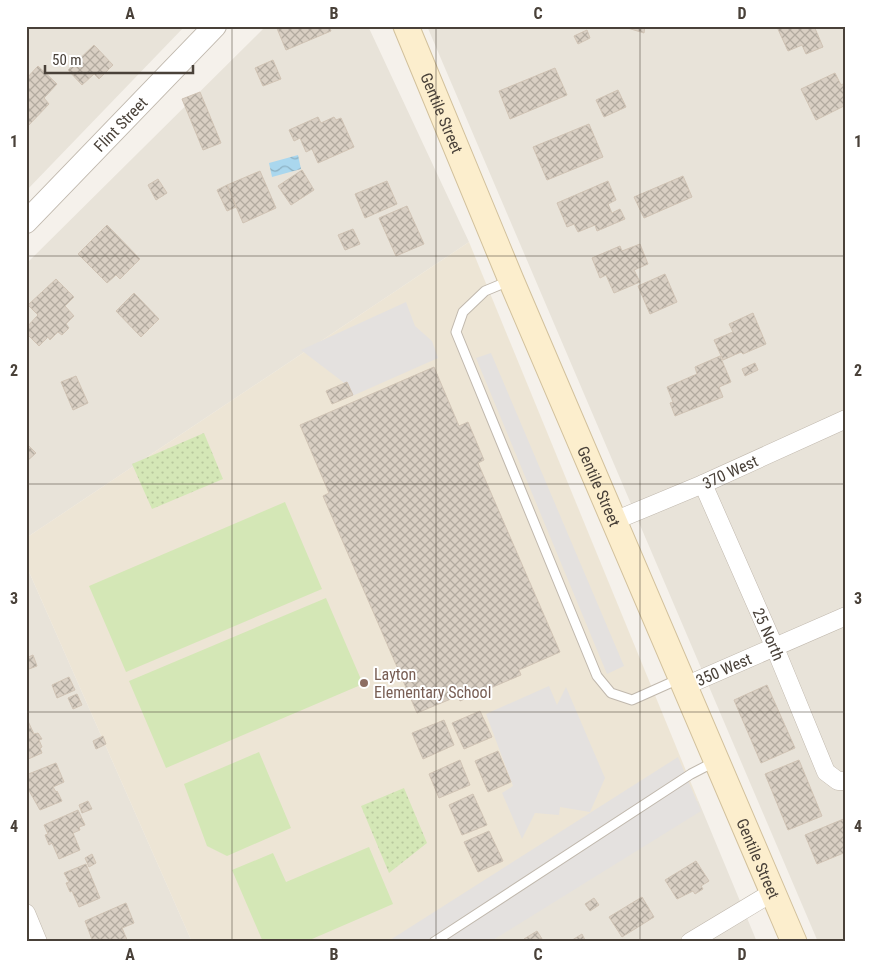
<svg xmlns="http://www.w3.org/2000/svg" width="872" height="968" font-family="'Roboto Condensed',sans-serif">
<style>
.residential{fill:#e8e3d9}
.education{fill:#ede5d5}
.park{fill:url(#park-dots)}
.garden{fill:#d4e7b6}
.parking{fill:#e4e1df}
.water{fill:url(#water-waves)}
.building{fill:url(#building-cross-hatch);stroke:#d0c3b4}
.lines{fill:none;stroke-linecap:round;stroke-linejoin:round}
.service-casing{stroke:#c0b8ad;stroke-width:11}
.minor-casing{stroke:#c0b8ad;stroke-width:19}
.tertiary-casing{stroke:#c0b8ad;stroke-width:24}
.secondary-casing{stroke:#d2c19c;stroke-width:27}
.service{stroke:#fff;stroke-width:9}
.minor{stroke:#fff;stroke-width:18}
.tertiary{stroke:#fff;stroke-width:22}
.secondary{stroke:#fceecd;stroke-width:25}
.grid{fill:none;stroke:#494139;stroke-width:1;stroke-opacity:0.55}
.education-dot{fill:#8d6e63;stroke:#fff;stroke-width:2}
.labels{text-anchor:middle;dominant-baseline:central;stroke-width:4;stroke-linejoin:round;paint-order:stroke}
.street-label{font-size:16px;fill:#494139;stroke:#fff}
.education-label{font-size:16px;fill:#785e54;stroke:#fff;text-anchor:start}
.neatline{fill:none;stroke:#494139;stroke-width:2}
.grid-label{font-size:16px;text-anchor:middle;font-weight:bold;fill:#494139}
</style>
<defs>
<pattern id="park-dots" width="8" height="8" patternUnits="userSpaceOnUse" patternTransform="scale(1.25)"><rect width="8" height="8" fill="#d4e7b6"/><path d="M2 2h.1M6 6h.1" fill="none" stroke="#b8c79d" stroke-width="1.8" stroke-linecap="round"/></pattern>
<pattern id="water-waves" width="16" height="10" patternUnits="userSpaceOnUse" patternTransform="scale(1.25)"><rect width="16" height="10" fill="#aad7ee"/><path d="M0 5q4-4 8 0t8 0" fill="none" stroke="#8cb0c2"/></pattern>
<pattern id="building-cross-hatch" width="8" height="8" patternUnits="userSpaceOnUse" patternTransform="scale(1.25)"><rect width="8" height="8" fill="#d9cfc3"/><path d="M0 0l8 8M0 8l8-8" fill="none" stroke="#b2aa9f"/></pattern>
</defs>
<rect width="100%" height="100%" fill="#f5f1eb"/>
<path class="residential" d="M26,26h159l-159,165z
M266,26h102l101,216 -443,296v-274z
M427,26h419v916h-28z
M26,565l166,377h-166z
M698,800l59,142h-267z"/>
<path class="education" d="M469,242l229,558 -208,142h-298l-166,-377v-27z"/>
<path class="park" d="M204,433l19,46 -71,30 -20,-45z
M404,788l23,55 -38,30 -28,-67z"/>
<path class="garden" d="M285,502l37,87 -196,83 -37,-86z
M326,598l37,86 -197,84 -37,-87z
M259,752l32,76 -64,28 -20,-10 -23,-62z
M369,847l24,57 -88,38h-42l-31,-72 41,-17 13,29z"/>
<path class="parking" d="M406,302l9,24 17,15 6,17 -88,39 -7,-15 -42,-32z
M491,353l133,313 -17,8 -131,-316z
M549,686l8,19 9,-18 39,91 -15,34 -30,-5 -1,8 -24,-2 -13,26 -20,-46 11,-7 -27,-72z
M678,757l23,54 -211,131h-103z"/>
<path class="water" d="M298,155l3,14 -29,8 -3,-14z"/>
<path class="building" d="M276,26h53l2,5 -45,19z
M621,26h24l-1,7z
M779,26h35l9,21 -17,7 -4,-9 -14,6 -11,-24z
M587,30l3,8 -12,6 -4,-8z
M94,45l19,20 -14,14 -5,-5 -12,11 -14,-15z
M273,60l8,19 -18,7 -8,-18z
M38,66l19,18 -13,14 5,6 -23,24v-49z
M555,68l12,27 -57,24 -11,-28z
M835,73l6,12 2,-1 3,5v16l-30,15 -15,-31z
M618,90l8,17 -22,10 -8,-17z
M200,92l21,51 -18,7 -21,-51z
M318,117l3,6 13,-6 2,3 5,-2 13,29 -36,16 -6,-14 -6,3 -6,-14 -6,3 -5,-11z
M589,124l14,33 -56,23 -14,-33z
M302,170l12,20 -23,15 -13,-19z
M260,171l16,37 -33,15 -16,-38z
M683,176l9,21 -48,21 -10,-21z
M158,179l9,14 -11,7 -8,-15z
M387,181l10,23 -32,14 -10,-24z
M608,181l8,19 -8,4 4,9 8,-4 5,10 -28,12 -2,-6 -17,7 -4,-8 -7,3 -10,-24z
M227,185l9,22 -9,4 -10,-21z
M407,206l17,38 -28,12 -17,-38z
M107,225l33,34 -20,20 -4,-4 -9,8 -29,-29z
M353,229l7,15 -15,6 -7,-15z
M640,244l8,20 -14,6 6,12 -26,11 -8,-18 -6,3 -8,-20 28,-12 2,5z
M665,274l12,28 -27,12 -12,-28z
M56,279l18,18 -9,9 9,10 -8,8 3,4 -7,7 -4,-3 -8,8 -2,-3 -9,9 -13,-13v-5l12,-13 -10,-10z
M134,293l25,26 -18,18 -25,-26z
M753,313l13,31 -23,10 -2,-2 -18,8 -9,-20 19,-8 -4,-8z
M720,356l11,26 -12,5 4,10 -48,19 -5,-13 3,-1 -6,-15 30,-13 -2,-7z
M755,363l3,7 -13,6 -3,-7z
M434,367l25,59 9,-4 16,38 -6,3 82,189 -41,18 2,5 -61,26 -2,-5 -41,17 -94,-217 6,-3 -29,-68z
M76,376l12,27 -15,7 -12,-28z
M347,382l6,13 -21,9 -6,-13z
M26,443l10,10 -10,9z
M33,655l4,11 -8,3 -3,-11z
M69,677l6,13 -18,8 -5,-13z
M767,685l28,63 -34,15 -27,-63z
M77,694l5,11 -9,4 -5,-11z
M480,711l12,26 -28,12 -12,-26z
M27,719l7,15 4,-1 4,6 -3,1 3,7 -2,1 2,5 -16,7z
M444,720l10,25 -31,14 -11,-26z
M103,736l3,8 -10,5 -3,-8z
M498,751l13,31 -23,10 -13,-31z
M460,760l10,25 -31,13 -10,-24z
M799,760l23,56 -34,14 -23,-56z
M56,763l8,19 -11,5 3,5 1,-1 5,10 -22,9 -13,-23 -1,-12z
M473,794l14,31 -25,10 -13,-30z
M88,801l4,8 -10,4 -3,-8z
M78,810l7,15 -6,2 1,3 -7,3 7,17 -21,9 -7,-16 -3,2 -4,-10 3,-1 -4,-9z
M846,818v34l-29,12 -12,-29z
M489,831l14,30 -25,11 -14,-30z
M92,854l4,9 -7,4 -4,-9z
M696,861l13,20 -8,5 2,3 -8,5 -2,-3 -16,8 -12,-19z
M86,864l14,34 -21,9 -7,-16 -2,1 -4,-9 3,-1 -5,-9z
M642,897l12,20 -32,20 -13,-20z
M594,898l5,7 -9,6 -5,-7z
M126,903l8,20 -12,5 6,14h-35l-8,-21z
M537,931l7,11h-18l-2,-3z
M582,934l4,8h-17z"/>
<g class="lines">
<defs>
<path id="service" d="M509,281l-24,10 -22,21 -7,20 141,344 14,17 21,7 47,-21
M434,942l257,-168 25,-13"/>
<g id="minor">
<path id="s1" d="M703,484l72,164 51,124 12,9h8"/>
<path id="s2" d="M614,521l89,-37 143,-65"/>
<path id="s3" d="M685,686l161,-70"/>
<path d="M26,913l12,29"/>
<path d="M690,942l83,-50"/>
</g>
<g id="tertiary">
<path id="s4" d="M26,222l189,-196"/>
</g>
<g id="secondary">
<path id="s5" d="M406,26l105,254 283,662"/>
</g>
</defs>
<use href="#service" class="service-casing"/>
<use href="#minor" class="minor-casing"/>
<use href="#tertiary" class="tertiary-casing"/>
<use href="#secondary" class="secondary-casing"/>
<use href="#service" class="service"/>
<use href="#minor" class="minor"/>
<use href="#tertiary" class="tertiary"/>
<use href="#secondary" class="secondary"/>
</g>
<path class="grid" d="M232,26v916M436,26v916M640,26v916M26,256h820M26,484h820M26,712h820"/>
<circle class="education-dot" cx="364" cy="683" r="5"/>
<g class="labels">
<g class="street-label">
<text stroke="none"><textPath href="#s5" startOffset="94">Gentile Street</textPath></text>
<text stroke="none"><textPath href="#s4" startOffset="136">Flint Street</textPath></text>
<text stroke="none"><textPath href="#s2" startOffset="126">370 West</textPath></text>
<text stroke="none"><textPath href="#s5" startOffset="499">Gentile Street</textPath></text>
<text stroke="none"><textPath href="#s1" startOffset="164">25 North</textPath></text>
<text stroke="none"><textPath href="#s3" startOffset="42">350 West</textPath></text>
<text stroke="none"><textPath href="#s5" startOffset="904">Gentile Street</textPath></text>
</g>
<g class="education-label">
<text x="374" y="674">Layton<tspan x="374" dy="18">Elementary School</tspan></text>
</g>
</g>
<rect width="872" height="968" fill="none" stroke="#ffffff" stroke-width="55"/>
<path d="M45 65v8h148v-8" fill="none" stroke="#494139" stroke-width="2.5"/>
<text x="52" y="65" font-size="15" fill="#494139" stroke="#ffffff" stroke-width="4" paint-order="stroke">50 m</text>
<rect x="28" y="28" width="816" height="912" class="neatline"/>
<g class="grid-label">
<text x="130" y="19">A</text>
<text x="334" y="19">B</text>
<text x="538" y="19">C</text>
<text x="742" y="19">D</text>
<text x="14" y="147">1</text>
<text x="858" y="147">1</text>
<text x="14" y="376">2</text>
<text x="858" y="376">2</text>
<text x="14" y="604">3</text>
<text x="858" y="604">3</text>
<text x="14" y="832">4</text>
<text x="858" y="832">4</text>
<text x="130" y="960">A</text>
<text x="334" y="960">B</text>
<text x="538" y="960">C</text>
<text x="742" y="960">D</text>
</g>
</svg>
